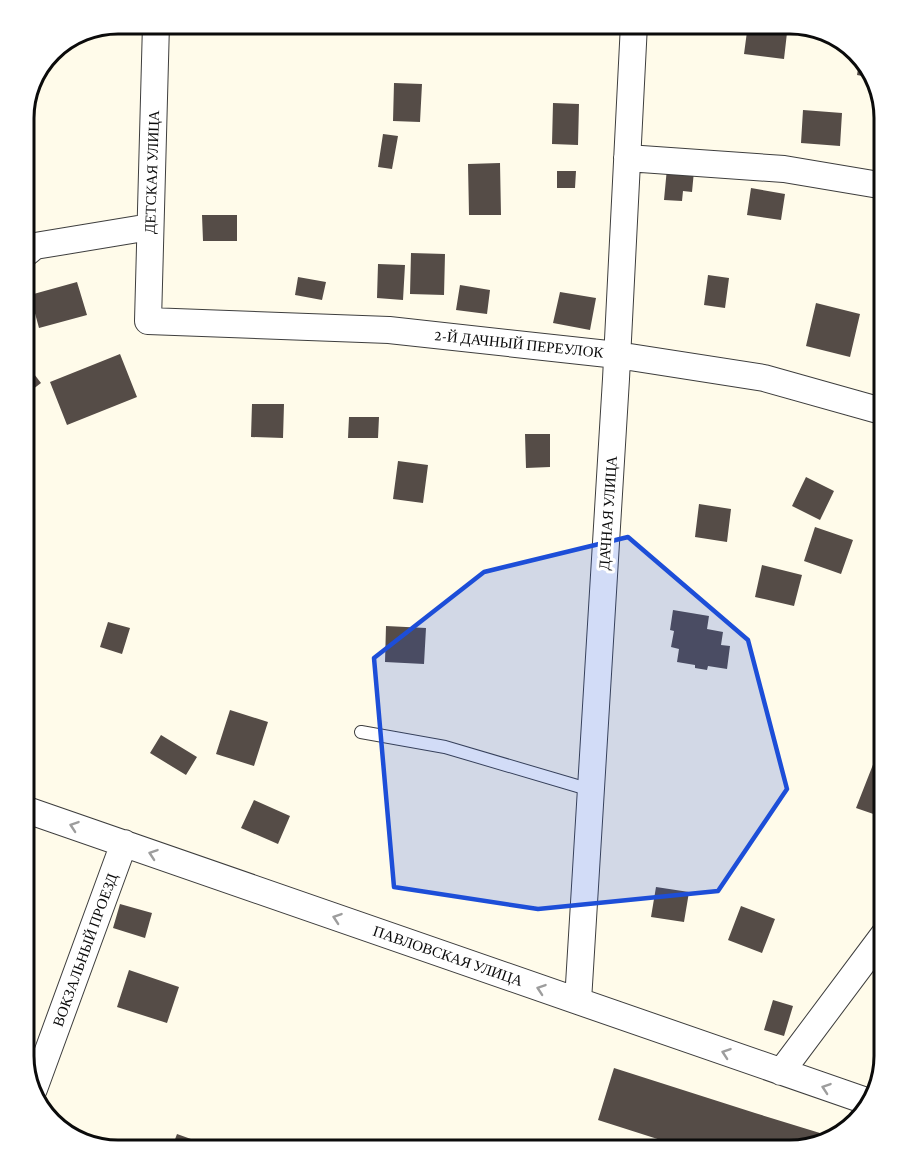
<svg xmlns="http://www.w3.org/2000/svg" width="909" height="1174" font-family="'Crimson Pro',serif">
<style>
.building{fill:#554c47}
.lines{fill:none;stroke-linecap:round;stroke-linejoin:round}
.service-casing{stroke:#3e3e3e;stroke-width:14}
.minor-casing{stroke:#3e3e3e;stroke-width:28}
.service{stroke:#fff;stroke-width:12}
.minor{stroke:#fff;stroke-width:26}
.oneway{stroke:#9d9d9d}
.marked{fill:#1d4ed8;fill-opacity:0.2;stroke:#1d4ed8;stroke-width:4.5;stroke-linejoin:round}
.labels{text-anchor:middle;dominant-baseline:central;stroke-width:6;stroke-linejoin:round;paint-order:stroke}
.street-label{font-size:15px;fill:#0b0b0b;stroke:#fff}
.rim{fill:none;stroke:#0b0b0b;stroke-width:3}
</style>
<rect width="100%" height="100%" fill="#fffbea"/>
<path class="building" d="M748,24h40l-4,35 -40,-5z
M860,57l9,9 4,12 -16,-3z
M394,83l28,1 -2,38 -27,-1z
M553,103l26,1 -1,41 -26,-1z
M803,110l39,3 -2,33 -39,-3z
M383,134l15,2 -6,33 -14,-2z
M500,163l1,52h-32l-1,-51z
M667,168l27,3 -2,21 -9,-1 -1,10 -18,-1z
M557,171h19l-1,17h-18z
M751,188l34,6 -4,26 -34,-5z
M202,215h35v26h-34z
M411,253l34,1 -1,41 -34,-1z
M378,264l27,1 -2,35 -26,-2z
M708,275l21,3 -4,30 -21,-3z
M298,277l28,5 -4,18 -27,-5z
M77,282l10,33 -48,13 -9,-33z
M460,285l30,5 -3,24 -31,-4z
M560,292l36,6 -6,32 -37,-7z
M816,303l44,11 -10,43 -44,-11z
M120,354l17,43 -70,28 -17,-43z
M24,361l17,22 -17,13z
M252,404h32l-1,34 -32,-1z
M349,417h30l-1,21h-30z
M525,434h25v33l-24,1z
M398,461l30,4 -5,38 -30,-4z
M806,477l28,14 -14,29 -28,-14z
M699,504l32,5 -4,33 -32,-5z
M815,527l38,13 -12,34 -37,-13z
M762,565l40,10 -8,31 -39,-9z
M673,610l36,6 -2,13 16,3 -2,13 9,1 -3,23 -19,-3 -1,4 -12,-2v-3l-18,-3 2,-13 -8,-2 3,-16 -4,-1z
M108,622l22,6 -8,26 -22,-7z
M386,626l40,2 -2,36 -39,-2z
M230,710l38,12 -14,44 -38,-12z
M161,735l36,22 -11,18 -36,-22z
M874,762l11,4v52l-29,-10z
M254,800l36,16 -12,28 -37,-16z
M656,887l33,5 -5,30 -33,-5z
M120,904l32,9 -7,25 -32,-10z
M741,906l34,13 -13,34 -34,-13z
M129,970l50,17 -12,36 -50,-16z
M773,1000l20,6 -9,30 -20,-6z
M614,1068l141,45 78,24 -42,13h-99l-94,-30z
M177,1134l39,14 -1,2h-44z
M581,1141l25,9h-28z"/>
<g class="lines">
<defs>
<path id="service" d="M361,732l84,15 146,43"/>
<path id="minor" d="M156,24l-8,297 241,9 228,25 147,23 121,34
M627,158l157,11 101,17
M24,255l11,-9 115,-19
M24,809l848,294
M578,1001l38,-622 18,-355
M781,1072l104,-139
M34,1089l90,-246"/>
</defs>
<use href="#service" class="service-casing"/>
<use href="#minor" class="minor-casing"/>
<use href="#service" class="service"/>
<use href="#minor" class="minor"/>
</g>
<defs><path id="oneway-chevron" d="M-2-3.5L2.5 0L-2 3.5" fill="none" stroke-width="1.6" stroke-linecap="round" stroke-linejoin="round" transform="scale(1.5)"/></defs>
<g class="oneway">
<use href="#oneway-chevron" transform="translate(74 826) rotate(-161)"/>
<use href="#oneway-chevron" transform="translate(153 854) rotate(-161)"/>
<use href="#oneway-chevron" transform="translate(337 918) rotate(-161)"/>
<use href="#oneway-chevron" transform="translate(541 989) rotate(-161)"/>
<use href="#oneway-chevron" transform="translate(726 1053) rotate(-161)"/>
<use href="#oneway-chevron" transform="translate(826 1088) rotate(-161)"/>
</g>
<path class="marked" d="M628,537l120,103 39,149 -69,102 -180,18 -144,-22 -20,-229 110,-86z"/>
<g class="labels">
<g class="street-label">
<text transform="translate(152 172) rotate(-88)">ДЕТСКАЯ УЛИЦА</text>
<text transform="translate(519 344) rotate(6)">2-Й ДАЧНЫЙ ПЕРЕУЛОК</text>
<text transform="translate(608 513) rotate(-86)">ДАЧНАЯ УЛИЦА</text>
<text transform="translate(85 950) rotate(-70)">ВОКЗАЛЬНЫЙ ПРОЕЗД</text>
<text transform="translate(448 956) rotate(19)">ПАВЛОВСКАЯ УЛИЦА</text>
</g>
</g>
<path d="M0 0H909V1174H0ZM118 34H790A84 84 0 0 1 874 118V1056A84 84 0 0 1 790 1140H118A84 84 0 0 1 34 1056V118A84 84 0 0 1 118 34Z" fill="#fff" fill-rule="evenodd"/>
<path class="rim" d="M118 34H790A84 84 0 0 1 874 118V1056A84 84 0 0 1 790 1140H118A84 84 0 0 1 34 1056V118A84 84 0 0 1 118 34Z"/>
</svg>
